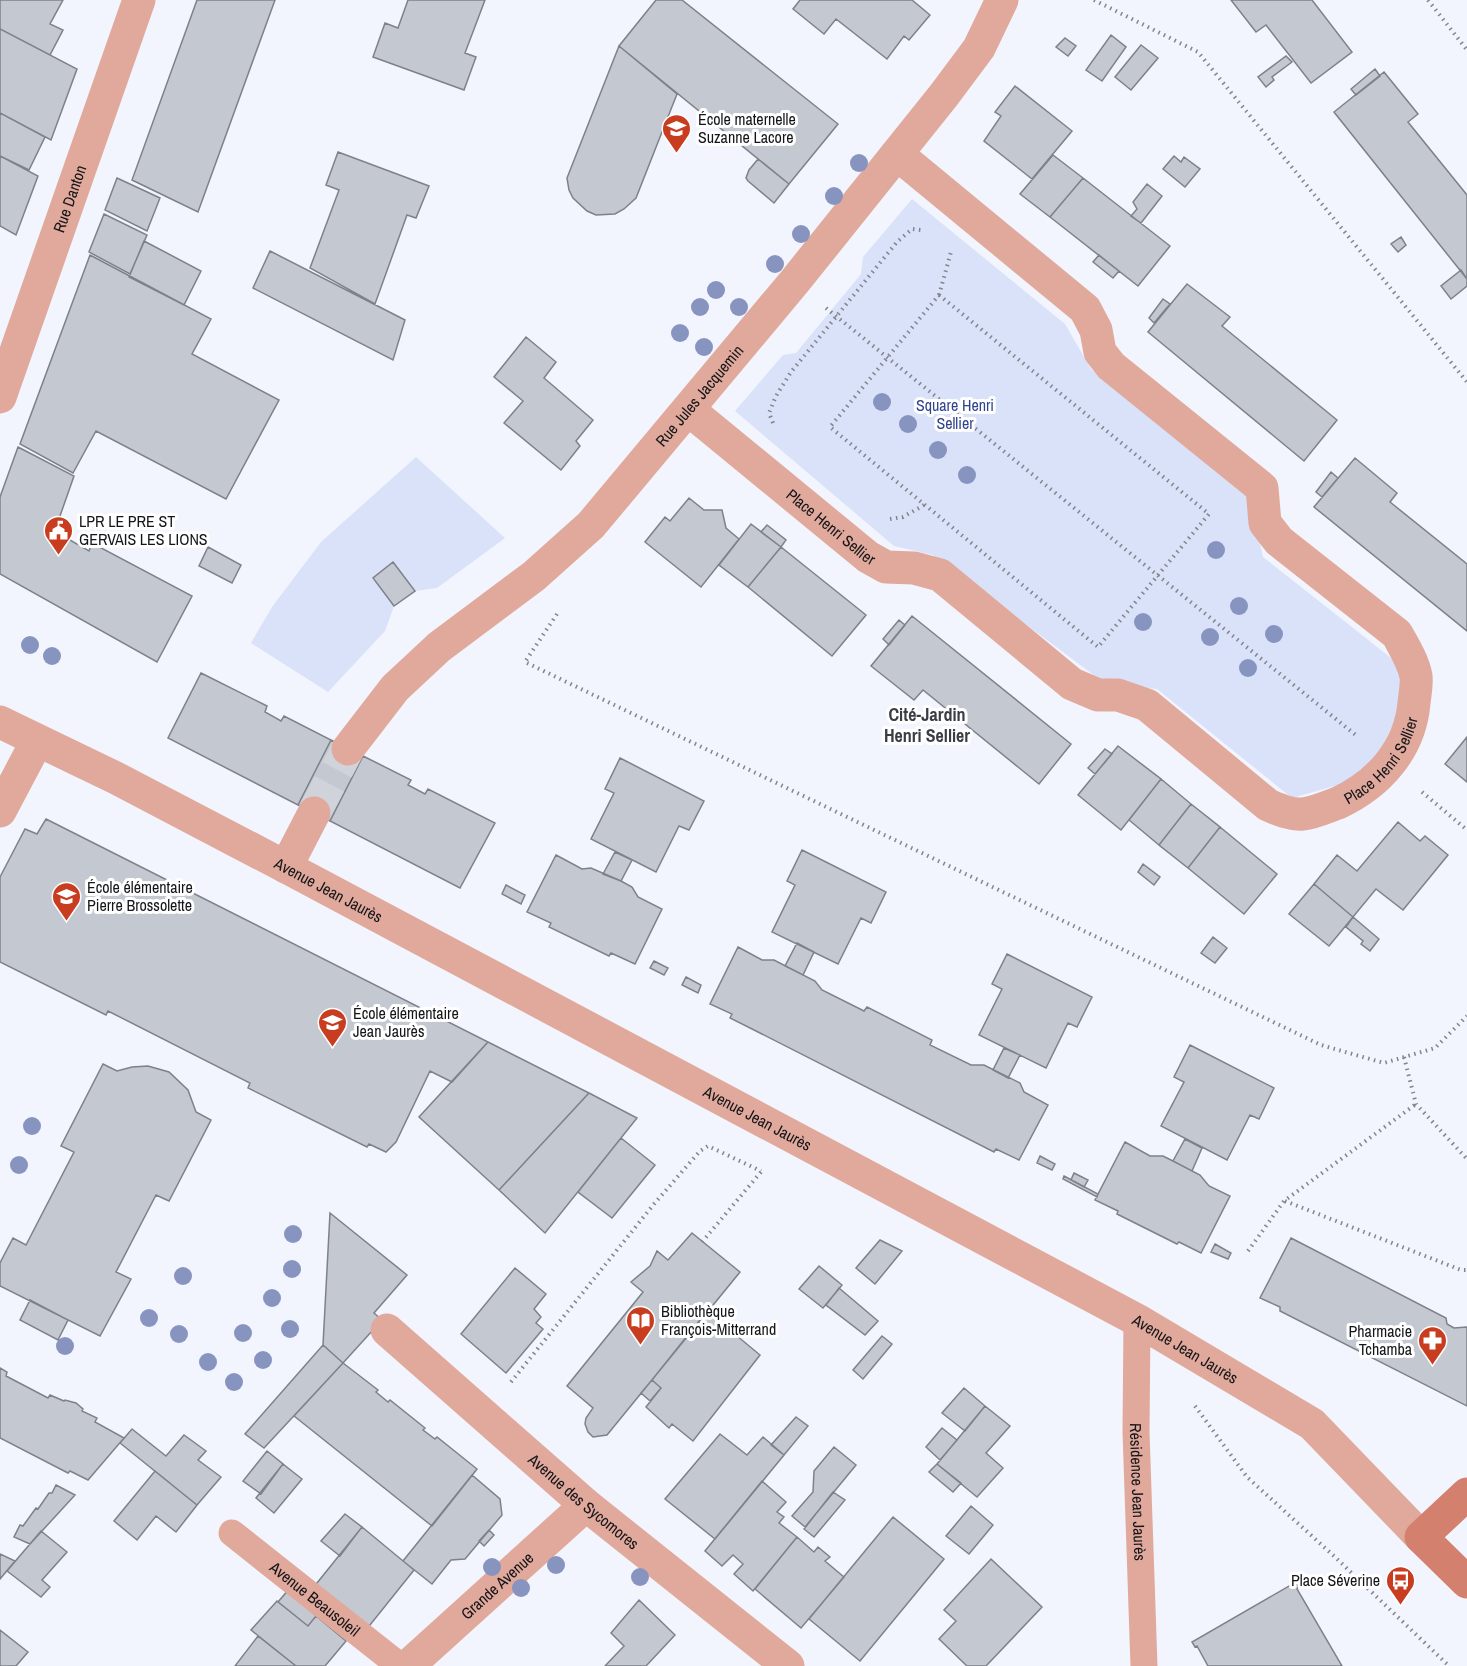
<svg xmlns="http://www.w3.org/2000/svg" width="1467" height="1666" font-family="'Archivo Narrow',sans-serif">
<style>
.green{fill:#d9e2f9}
.building{fill:#c4c8d1;stroke:#7e818a;stroke-width:1.5}
.lines{fill:none;stroke-linecap:round;stroke-linejoin:round}
.street-tunnel{stroke:#d1d3db;stroke-width:33;stroke-dasharray:33 16;stroke-linecap:butt}
.path{stroke:#83858b;stroke-width:4;stroke-dasharray:1.5 4.5;stroke-linecap:butt}
.lane{stroke:#e1a99b;stroke-width:27}
.street{stroke:#e1a99b;stroke-width:33}
.secondary{stroke:#d3816e;stroke-width:33}
.tree{fill:#8794c0}
.labels{text-anchor:middle;dominant-baseline:central;stroke-width:6;stroke-linejoin:round;paint-order:stroke}
.poi-label{font-size:16px;fill:#141519;stroke:#fff;text-anchor:start}
.street-label{font-size:16px;fill:#141519;stroke:#fff}
.park-label{font-size:16px;fill:#30448e;stroke:#fff}
.neighbourhood-label{font-size:18px;font-weight:bold;fill:#3a3d44;stroke:#fff}
</style>
<rect width="100%" height="100%" fill="#f2f5fd"/>
<path class="green" d="M912,199l153,125 26,45 160,130 12,58 137,108v45l-21,44 -34,29 -53,15 -135,-109 -54,-7 -170,-127 -39,-9 -159,-135 48,-56 13,-2 65,-79 2,-17z
M416,457l89,81 -68,50 -22,3 -22,-29 -20,16 21,28 -9,25 -57,61 -77,-49 21,-36 49,-65z"/>
<path class="building" d="M0,0h63l-13,24 13,6 -13,25 -50,-26z
M197,0h78l-77,212 -66,-32z
M408,0h77l-20,53 11,4 -12,33 -91,-33 12,-34 13,5z
M656,0h26l156,124 -49,60 -170,-138z
M800,0h112l18,15 -21,25 -5,-4 -17,23 -51,-40 -12,15 -31,-25z
M1231,0h81l40,52 -41,31 -45,-58 -10,7z
M0,29l77,40 -26,71 -51,-27z
M1111,35l15,12 -24,34 -16,-11z
M1065,38l11,8 -8,10 -12,-9z
M1141,45l17,13 -27,32 -16,-13z
M619,46l58,48 -41,104 -12,11 -9,5 -19,1 -9,-4 -14,-13 -4,-8 -2,-12z
M1286,56l6,6 -20,15 2,3 -8,7 -8,-10z
M1375,69l5,7 -24,19 -5,-6z
M1384,72l34,42 -10,8 59,73v84l-133,-167z
M1015,86l57,45 -40,48 -48,-38 17,-25 -6,-4z
M0,113l45,24 -16,33 -29,-14z
M338,152l91,34 -13,32 -9,-3 -32,89 -65,-36 29,-78 -13,-5z
M1053,155l30,23 -33,39 -30,-23z
M0,156l38,20 -22,59 -16,-9z
M1174,156l7,6 3,-5 16,12 -15,18 -22,-18z
M758,159l31,25 -15,19 -26,-22 -2,-3 3,-8z
M117,178l43,20 -13,33 -42,-21z
M1083,178l87,68 -32,40 -88,-69z
M1147,184l15,12 -21,27 -10,-7 6,-7 -4,-7z
M104,214l43,21 -17,39 -41,-22z
M1401,237l5,8 -8,7 -7,-8z
M144,241l57,30 -17,34 -55,-28z
M270,251l135,69 -12,40 -140,-72z
M90,255l121,64 -19,35 87,46 -53,99 -130,-68 -23,42 -53,-29z
M1099,255l20,16 -6,7 -20,-16z
M1461,270l6,9v7l-16,13 -10,-13z
M1187,284l43,33 -8,9 115,94 -33,41 -156,-129z
M1163,299l7,5 -16,19 -5,-5z
M526,337l30,25 -12,16 49,42 -17,21 4,5 -19,24 -57,-47 19,-22 -29,-24z
M18,447l56,29 -14,40 8,23 21,12 3,-8 100,53 -35,66 -157,-88v-77z
M1355,458l42,35 -7,9 77,62v67l-153,-124z
M1331,472l7,6 -16,19 -6,-5z
M689,498l15,12h18l4,18 13,11 -38,48 -56,-45 20,-25 5,4z
M751,524l30,23 -33,40 -29,-22z
M767,525l19,15 -5,7 -20,-15z
M208,547l33,18 -9,18 -33,-17z
M781,547l85,68 -34,41 -84,-69z
M393,562l22,29 -21,15 -21,-28z
M912,616l159,128 -32,40 -116,-94 -9,10 -43,-34z
M899,620l6,5 -16,20 -6,-6z
M201,673l66,33 -2,6 16,9 3,-5 47,24 -33,65 -130,-67z
M1467,737v45l-22,-18z
M331,740l32,16 -33,65 -32,-16z
M1118,746l43,33 -40,51 -43,-35z
M1105,749l7,5 -17,20 -7,-6z
M363,756l48,24 -3,5 17,9 3,-5 67,34 -35,65 -130,-67z
M620,758l84,43 -15,29 -10,-4 -23,46 -65,-33 23,-46 -9,-4z
M1161,779l30,25 -32,41 -30,-25z
M1191,804l29,23 -32,41 -29,-23z
M46,819l442,223 -36,40 -22,-11 -34,71 -10,10 -17,-8 -2,3 -119,-59 2,-5 -142,-72 -2,4 -106,-53v-85l25,-48 12,5z
M1398,822l22,19 5,-5 23,19 -45,55 -27,-21 -23,28 -39,-33 23,-29 20,16z
M1220,827l57,47 -33,40 -56,-46z
M802,850l84,42 -15,31 -10,-5 -23,46 -66,-32 23,-47 -8,-4z
M615,852l17,8 -11,21 -18,-7z
M556,855l26,14 9,-1 30,13 11,6 6,10 24,12 -27,55 -24,-11 -2,3 -60,-29 2,-4 -24,-11z
M1143,864l17,13 -6,8 -16,-13z
M1314,884l39,33 -24,29 -40,-32z
M506,885l19,10 -4,9 -19,-10z
M1353,917l26,22 -9,12 -9,-7 2,-3 -17,-14z
M1213,937l14,11 -12,15 -14,-10z
M797,943l17,9 -11,23 -18,-9z
M738,947l24,13h12l41,21 7,9 42,21 3,-4 65,33 -2,5 41,20h13l36,18 4,9 24,13 -29,55 -23,-11 -2,3 -234,-119 -30,-15 2,-4 -22,-10z
M1007,954l85,43 -15,30 -9,-4 -22,45 -67,-33 23,-46 -10,-5z
M654,961l14,7 -4,7 -14,-7z
M686,977l15,8 -3,8 -16,-8z
M488,1042l101,51 -90,97 -80,-73z
M1190,1045l84,43 -15,31 -9,-4 -23,45 -66,-34 23,-44 -10,-5z
M1004,1048l16,7 -12,23 -15,-8z
M103,1064l14,7 15,-4 16,-1 21,6 19,18 8,22 15,8 -42,81 -13,-6 -40,77 15,7 -31,57 -100,-50v-23l13,-25 13,7 48,-93 -13,-6z
M589,1093l48,25 -92,115 -46,-43z
M621,1138l34,27 -43,53 -34,-26z
M1185,1139l17,9 -10,23 -19,-10z
M1125,1142l25,14h13l10,5 27,14 9,11 21,10 -29,57 -22,-11 -2,2 -60,-30 1,-3 -23,-11z
M1040,1156l15,8 -3,6 -15,-7z
M1074,1173l14,7 -4,7 -13,-7z
M1064,1176l34,18 -1,3 -34,-18z
M330,1213l77,62 -33,38 8,7 -39,43 -20,-18z
M692,1233l48,39 -133,163 -14,2 -5,-5 -3,-8 1,-6 7,-10 -26,-22 76,-94 -12,-10 19,-16 7,-15 11,9z
M1291,1238l155,80 1,6 7,4 13,-1v79l-187,-95v-4l-20,-9z
M880,1240l22,11 -27,33 -19,-16z
M1215,1244l16,9 -3,6 -17,-7z
M819,1266l23,19 -19,23 -24,-19z
M515,1268l31,26 -12,15 7,8 -5,6 7,6 -37,44 -45,-39z
M839,1288l39,33 -13,14 -39,-30z
M30,1300l38,20 -10,20 -38,-20z
M707,1311l53,44 -67,86 -21,-17 -3,4 -23,-21 15,-19 -9,-8z
M882,1336l10,8 -29,35 -10,-9z
M323,1345l20,18 -79,85 -19,-14z
M343,1363l35,27 -2,2 12,10 2,-2 35,28 -2,2 12,9 2,-2 40,32 -45,57 -138,-110z
M0,1368l7,4 -1,4 42,22 2,-3 14,6 1,-1 11,3 7,6 -1,2 15,7 -2,4 29,16 -36,42 -18,-9 -2,2 -68,-35z
M652,1380l9,8 -11,13 -9,-8z
M964,1388l21,18 -20,25 -23,-18z
M985,1406l25,20 -24,27 17,15 -26,29 -40,-33z
M796,1417l12,9 -24,29 -13,-10z
M942,1428l15,12 -17,20 -14,-13z
M132,1429l34,27 18,-21 22,16 -8,9 23,17 -24,28 -77,-62z
M720,1434l27,21 16,-18 21,18 -69,84 -50,-40z
M834,1447l22,18 -51,62 -13,-11 21,-24 1,-21z
M267,1451l16,13 -22,30 -18,-13z
M283,1464l19,15 -28,34 -18,-15z
M937,1464l24,19 -8,9 -24,-20z
M155,1471l42,34 -21,27 -20,-16 -19,24 -23,-19z
M472,1475l28,24 2,16 -37,44 -14,1 -19,24 -29,-23z
M762,1481l24,21 -9,10 7,5 -5,6 18,14 -44,54 -19,-17 9,-10 -10,-9 -11,11 -17,-15z
M56,1485l19,10 -45,49 -16,-7 6,-12 3,1 13,-18 2,1 11,-16h3z
M833,1492l12,8 -31,37 -10,-8z
M971,1506l22,19 -24,29 -23,-18z
M345,1514l17,13 -22,29 -19,-15z
M893,1517l51,42 -84,102 -51,-42z
M362,1527l52,43 -48,60 -53,-42z
M489,1530l5,5 -10,11 -5,-5z
M41,1531l26,21 -25,28 8,7 -9,10 -34,-26z
M797,1537l17,15 4,-5 12,10 -5,4 19,16 -43,51 -46,-39z
M0,1554l15,7 -15,18z
M991,1559l51,48 -56,59h-19l-28,-27 17,-18 -12,-11z
M1296,1582l2,5 -1,2 45,77h-134l-11,-20 -2,1 -3,-5z
M290,1588l26,28 -8,10 -30,-24z
M639,1600l36,35 -29,31h-41l19,-20 -13,-13z
M277,1601l31,25 8,-10 30,25 -21,25h-29l-45,-36z
M0,1630l28,22 -12,14h-16z
M258,1636l38,30h-61z"/>
<g class="lines">
<path class="street-tunnel" d="M314,813l34,-64"/>
<path class="path" d="M1094,0l104,52 269,330
M1428,0l39,50
M939,295l270,219 -111,133 -268,-220z
M939,295l12,-43
M826,308l531,428
M773,423l-4,-10 7,-17 15,-24 106,-130 15,-13 9,1
M890,519l13,-2 21,-12
M557,614l-32,48 796,383 63,18 51,-15 32,-32
M1422,792l45,38
M1404,1057l12,47 51,55
M1285,1201l176,69h6
M702,1242l59,-70
M1248,1251l36,-50 132,-97
M511,1382l143,-178 46,-53 8,-5 53,25
M1195,1406l52,71 88,80 114,109"/>
<g class="lane">
<path id="s1" d="M1137,1320l-1,112 8,234"/>
<path id="s2" d="M232,1533l168,133"/>
</g>
<g class="street">
<path id="s3" d="M0,397l139,-397"/>
<path id="s4" d="M689,410l179,147 18,10 28,1 26,7 132,109 26,11h20l29,10 121,100c11,5 23,10 35,9 11,-1 24,-7 35,-11 41,-19 72,-54 76,-100 1,-9 3,-19 2,-27 -3,-15 -12,-29 -19,-42l-118,-93 -14,-18 -3,-35 -151,-122 -11,-14 -4,-22 -11,-21 -188,-155"/>
<path id="s5" d="M0,722l116,56 170,89 851,453 175,104 109,113"/>
<path id="s6" d="M348,749l47,-61 44,-41 95,-71 57,-51 204,-244 149,-186 35,-47 23,-48"/>
<path d="M0,811l37,-70"/>
<path d="M286,867l28,-54"/>
<path id="s7" d="M387,1330l199,175 202,161"/>
<path id="s8" d="M408,1666l178,-161"/>
</g>
<path class="secondary" d="M1467,1494l-46,43 46,45"/>
</g>
<g class="tree">
<circle cx="859" cy="163" r="9"/>
<circle cx="834" cy="196" r="9"/>
<circle cx="801" cy="234" r="9"/>
<circle cx="775" cy="264" r="9"/>
<circle cx="716" cy="290" r="9"/>
<circle cx="700" cy="307" r="9"/>
<circle cx="739" cy="307" r="9"/>
<circle cx="680" cy="333" r="9"/>
<circle cx="704" cy="347" r="9"/>
<circle cx="882" cy="402" r="9"/>
<circle cx="908" cy="424" r="9"/>
<circle cx="938" cy="450" r="9"/>
<circle cx="967" cy="475" r="9"/>
<circle cx="1216" cy="550" r="9"/>
<circle cx="1239" cy="606" r="9"/>
<circle cx="1143" cy="622" r="9"/>
<circle cx="1274" cy="634" r="9"/>
<circle cx="1210" cy="637" r="9"/>
<circle cx="30" cy="645" r="9"/>
<circle cx="52" cy="656" r="9"/>
<circle cx="1248" cy="668" r="9"/>
<circle cx="32" cy="1126" r="9"/>
<circle cx="19" cy="1165" r="9"/>
<circle cx="293" cy="1234" r="9"/>
<circle cx="292" cy="1269" r="9"/>
<circle cx="183" cy="1276" r="9"/>
<circle cx="272" cy="1298" r="9"/>
<circle cx="149" cy="1318" r="9"/>
<circle cx="290" cy="1329" r="9"/>
<circle cx="243" cy="1333" r="9"/>
<circle cx="179" cy="1334" r="9"/>
<circle cx="65" cy="1346" r="9"/>
<circle cx="263" cy="1360" r="9"/>
<circle cx="208" cy="1362" r="9"/>
<circle cx="234" cy="1382" r="9"/>
<circle cx="556" cy="1565" r="9"/>
<circle cx="492" cy="1567" r="9"/>
<circle cx="640" cy="1577" r="9"/>
<circle cx="521" cy="1588" r="9"/>
</g>
<defs>
<symbol id="school-pin" viewBox="-11 -11 22 30"><path d="M0 17L-7.5 6A9.5 9.5 0 1 1 7.5 6Z" fill="#c83d1f" stroke="#fff"/><path d="M0-5L7-2L0 1L-7-2ZM-4 1L0 2.5L4 1V4Q0 6-4 4Z" fill="#fff"/></symbol>
<symbol id="civic-pin" viewBox="-11 -11 22 30"><path d="M0 17L-7.5 6A9.5 9.5 0 1 1 7.5 6Z" fill="#c83d1f" stroke="#fff"/><path d="M-.6-6.5H3V-4.5H.6V-3L4-1V1h2V6H-6V1h2V-1L-.6-3ZM-1.2 2.5V6h2.4V2.5Z" fill="#fff"/></symbol>
<symbol id="library-pin" viewBox="-11 -11 22 30"><path d="M0 17L-7.5 6A9.5 9.5 0 1 1 7.5 6Z" fill="#c83d1f" stroke="#fff"/><path d="M-6-4Q-3-5.5-.7-3.5V5Q-3 3-6 4ZM6-4Q3-5.5 .7-3.5V5Q3 3 6 4Z" fill="#fff"/></symbol>
<symbol id="pharmacy-pin" viewBox="-11 -11 22 30"><path d="M0 17L-7.5 6A9.5 9.5 0 1 1 7.5 6Z" fill="#c83d1f" stroke="#fff"/><path d="M-2-6h4v4h4v4h-4v4h-4v-4h-4v-4h4Z" fill="#fff"/></symbol>
<symbol id="bus-pin" viewBox="-11 -11 22 30"><path d="M0 17L-7.5 6A9.5 9.5 0 1 1 7.5 6Z" fill="#c83d1f" stroke="#fff"/><path d="M-5-6H5V4H4V6H2V4H-2V6H-4V4H-5ZM-3.5-4V0h7V-4ZM-3.5 1.2v1.5H-2V1.2ZM2 1.2v1.5H3.5V1.2Z" fill="#fff"/></symbol>
</defs>
<g fill-rule="evenodd">
<use href="#school-pin" x="660" y="112" width="33" height="45"/>
<use href="#civic-pin" x="42" y="514" width="33" height="45"/>
<use href="#school-pin" x="50" y="880" width="33" height="45"/>
<use href="#school-pin" x="316" y="1006" width="33" height="45"/>
<use href="#library-pin" x="624" y="1304" width="33" height="45"/>
<use href="#pharmacy-pin" x="1416" y="1324" width="33" height="45"/>
<use href="#bus-pin" x="1384" y="1564" width="33" height="45"/>
</g>
<g class="labels">
<g class="poi-label">
<text x="698" y="119">École maternelle<tspan x="698" dy="18">Suzanne Lacore</tspan></text>
<text x="79" y="521">LPR LE PRE ST<tspan x="79" dy="18">GERVAIS LES LIONS</tspan></text>
<text x="87" y="887">École élémentaire<tspan x="87" dy="18">Pierre Brossolette</tspan></text>
<text x="353" y="1013">École élémentaire<tspan x="353" dy="18">Jean Jaurès</tspan></text>
<text x="661" y="1311">Bibliothèque<tspan x="661" dy="18">François-Mitterrand</tspan></text>
<text x="1412" y="1331" text-anchor="end">Pharmacie<tspan x="1412" dy="18">Tchamba</tspan></text>
<text x="1380" y="1580" text-anchor="end">Place Séverine</text>
</g>
<g class="street-label">
<text stroke="none"><textPath href="#s3" startOffset="210">Rue Danton</textPath></text>
<text stroke="none"><textPath href="#s6" startOffset="501">Rue Jules Jacquemin</textPath></text>
<text stroke="none"><textPath href="#s4" startOffset="184">Place Henri Sellier</textPath></text>
<text stroke="none"><textPath href="#s4" startOffset="850">Place Henri Sellier</textPath></text>
<text stroke="none"><textPath href="#s5" startOffset="369">Avenue Jean Jaurès</textPath></text>
<text stroke="none"><textPath href="#s5" startOffset="855">Avenue Jean Jaurès</textPath></text>
<text stroke="none"><textPath href="#s5" startOffset="1341">Avenue Jean Jaurès</textPath></text>
<text stroke="none"><textPath href="#s1" startOffset="172">Résidence Jean Jaurès</textPath></text>
<text stroke="none"><textPath href="#s7" startOffset="261">Avenue des Sycomores</textPath></text>
<text stroke="none"><textPath href="#s8" startOffset="120">Grande Avenue</textPath></text>
<text stroke="none"><textPath href="#s2" startOffset="106">Avenue Beausoleil</textPath></text>
</g>
<g class="park-label">
<text x="955" y="405">Square Henri<tspan x="955" dy="18">Sellier</tspan></text>
</g>
<g class="neighbourhood-label">
<text x="927" y="714">Cité-Jardin<tspan x="927" dy="21">Henri Sellier</tspan></text>
</g>
</g>
</svg>
